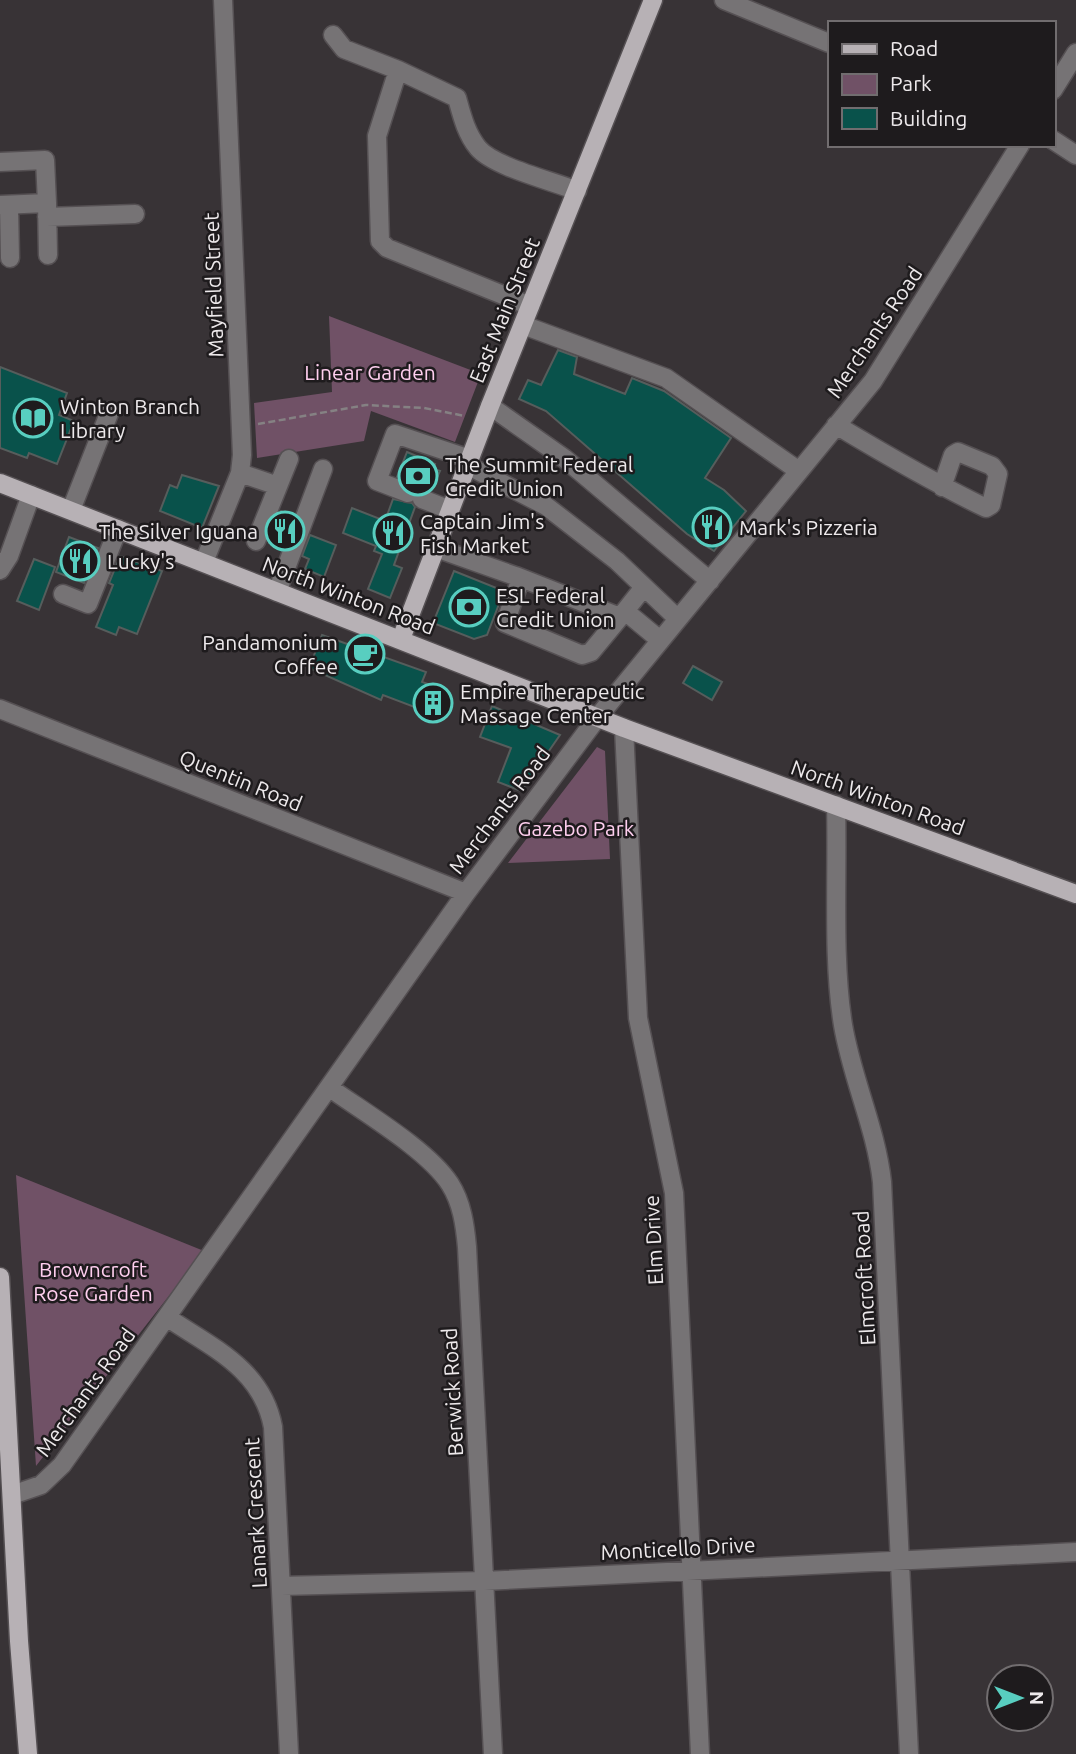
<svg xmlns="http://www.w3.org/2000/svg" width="1076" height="1754" font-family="Ubuntu,sans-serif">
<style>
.green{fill:#705166}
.building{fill:#09524b;stroke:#565d5c;stroke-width:2}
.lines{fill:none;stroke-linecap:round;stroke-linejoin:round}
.minor-casing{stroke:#555053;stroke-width:21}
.major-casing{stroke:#555053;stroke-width:21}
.path{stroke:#858183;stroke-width:2.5;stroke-dasharray:7 3.5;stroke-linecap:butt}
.minor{stroke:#767375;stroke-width:18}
.major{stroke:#b7b1b5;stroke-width:18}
.labels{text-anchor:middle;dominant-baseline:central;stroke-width:5;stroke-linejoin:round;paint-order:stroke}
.street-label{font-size:21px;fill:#ede9eb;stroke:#1e1b1d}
.park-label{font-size:21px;fill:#ffcfef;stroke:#1e1b1d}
.poi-label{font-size:21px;fill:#ede9eb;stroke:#1e1b1d;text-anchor:start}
</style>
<rect width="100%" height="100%" fill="#383336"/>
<path class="green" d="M329,316l152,58 -26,68 -84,-31 -7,30 -107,17 -3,-55 78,-11z
M597,747l8,4 5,108 -102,4z
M16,1175l188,76 -168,215z"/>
<path class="building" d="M558,350l19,7 -3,17 51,20 7,-16 32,13 67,47 -26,40 19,12 22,21 -32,40 -27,-17 -141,-123 -27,-12 9,-19 13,5z
M0,367l67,26 -8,22 15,6 -17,43 -28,-11 -2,5 -27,-10z
M407,452l28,12 -2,5 7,2 -5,11 -5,-2 -3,9h-9l-21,-12z
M182,475l37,11 -17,42 -42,-17 10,-26 7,3z
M393,499l19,4 3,4 -21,58 8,3 -12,30 -22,-9 14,-35 -8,-3 2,-5 -33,-13 9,-25 33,13z
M281,511l12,5 -12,32 -12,-5z
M310,535l26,10 -12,32 -19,-8 4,-10 -7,-3z
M69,537l29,11 -14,35 -28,-11z
M120,556l42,15 -25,63 -18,-7 -3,8 -20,-8 17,-42 -4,-2z
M34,559l21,8 -16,43 -22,-9z
M454,571l50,20 -17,44 -13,4 -41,-16z
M322,635l104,37 -4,10 26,9 -11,31 -19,-7 2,-6 -37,-14 -2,5 -72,-32z
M693,666l29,16 -10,18 -29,-17z
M492,706l68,29 -39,56 -23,-9 13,-34 -31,-11z"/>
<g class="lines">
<defs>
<path id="minor" d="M724,0l105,43
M333,35l11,14 54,21
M1053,90l23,-37
M1053,140l23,15
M0,162l45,-2 2,43
M0,205l47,-2 1,52
M9,205l1,53
M47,217l88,-3
M530,306l-143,-58 -7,-7 -3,-105 21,-66 59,28c5,18 9,35 21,50 16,19 75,33 99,43
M523,325l143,53 133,93
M490,406l74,52 146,123
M836,425c50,30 98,58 150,83l5,-3 7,-31 -6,-8 -34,-14 -5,3 -11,32
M467,465l79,41 71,55 61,58
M240,473l38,13
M408,493l-31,-12 18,-47 75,25
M422,499l28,11
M71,510l39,-99
M256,541l33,-82
M436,548l82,29 2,4 -15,42 77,32 9,-3 34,-41
M204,562l36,-89 2,-18 -19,-455
M0,570l9,-14 22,-61
M516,576l104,41
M644,587l-19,24 35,29
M277,592l46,-123
M63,594l25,10 30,-75
M0,709l466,184
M624,728l14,290 36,175 26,561
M836,805c2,70 -4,152 7,220 9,54 33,103 39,157l27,572
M330,1088c35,25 98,62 120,96 12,19 15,41 17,63l26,507
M168,1318c45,30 94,51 105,109l16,327
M12,1495l29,-10 21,-20 404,-572 131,-175 276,-337 147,-236
M281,1586l203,-5 592,-29"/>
<path id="major" d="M0,483l624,245 452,166
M401,639l89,-233 163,-406
M0,1277l19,364 9,113"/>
</defs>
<use href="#minor" class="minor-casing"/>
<use href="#major" class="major-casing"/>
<path class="path" d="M258,424l108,-19 58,3 41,8"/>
<use href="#minor" class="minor"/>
<use href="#major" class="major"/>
</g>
<defs>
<symbol id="library-ring" viewBox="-11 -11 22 22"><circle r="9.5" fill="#1e1b1d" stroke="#58cec0" stroke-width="1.5"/><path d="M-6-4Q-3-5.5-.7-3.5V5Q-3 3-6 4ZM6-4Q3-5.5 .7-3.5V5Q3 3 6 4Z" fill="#58cec0"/></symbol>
<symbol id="bank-ring" viewBox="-11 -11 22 22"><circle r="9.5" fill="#1e1b1d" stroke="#58cec0" stroke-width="1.5"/><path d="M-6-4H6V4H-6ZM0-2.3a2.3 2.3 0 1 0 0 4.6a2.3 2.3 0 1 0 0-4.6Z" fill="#58cec0"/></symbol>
<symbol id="restaurant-ring" viewBox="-11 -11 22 22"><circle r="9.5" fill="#1e1b1d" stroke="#58cec0" stroke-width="1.5"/><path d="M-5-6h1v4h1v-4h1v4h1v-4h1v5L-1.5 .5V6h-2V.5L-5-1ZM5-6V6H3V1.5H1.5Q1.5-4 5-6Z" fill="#58cec0"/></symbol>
<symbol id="cafe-ring" viewBox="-11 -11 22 22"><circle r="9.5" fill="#1e1b1d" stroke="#58cec0" stroke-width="1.5"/><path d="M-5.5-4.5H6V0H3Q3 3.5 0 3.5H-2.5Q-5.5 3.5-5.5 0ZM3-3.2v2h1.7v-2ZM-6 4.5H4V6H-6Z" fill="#58cec0"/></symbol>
<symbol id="building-ring" viewBox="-11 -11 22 22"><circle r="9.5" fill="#1e1b1d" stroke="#58cec0" stroke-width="1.5"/><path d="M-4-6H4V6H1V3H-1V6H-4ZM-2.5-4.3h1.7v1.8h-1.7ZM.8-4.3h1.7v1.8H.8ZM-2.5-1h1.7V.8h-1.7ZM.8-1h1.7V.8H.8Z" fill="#58cec0"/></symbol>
</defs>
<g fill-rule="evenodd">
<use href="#library-ring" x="11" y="396" width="44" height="44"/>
<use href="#bank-ring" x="396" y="454" width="44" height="44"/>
<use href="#restaurant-ring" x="690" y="505" width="44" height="44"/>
<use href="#restaurant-ring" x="263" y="509" width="44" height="44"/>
<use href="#restaurant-ring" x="371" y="511" width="44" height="44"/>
<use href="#restaurant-ring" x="58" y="539" width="44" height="44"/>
<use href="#bank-ring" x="447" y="585" width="44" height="44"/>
<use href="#cafe-ring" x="343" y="632" width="44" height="44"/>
<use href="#building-ring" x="411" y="681" width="44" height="44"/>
</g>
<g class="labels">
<g class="street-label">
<text transform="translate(213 285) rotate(-92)">Mayfield Street</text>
<text transform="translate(504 310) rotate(-68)">East Main Street</text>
<text transform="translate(874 332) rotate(-56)">Merchants Road</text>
<text transform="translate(349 595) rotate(21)">North Winton Road</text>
<text transform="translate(241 780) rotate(22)">Quentin Road</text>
<text transform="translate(878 797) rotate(20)">North Winton Road</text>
<text transform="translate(499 810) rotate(-53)">Merchants Road</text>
<text transform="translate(653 1240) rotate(-93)">Elm Drive</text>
<text transform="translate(864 1278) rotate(-93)">Elmcroft Road</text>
<text transform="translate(85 1392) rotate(-54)">Merchants Road</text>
<text transform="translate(452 1392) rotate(-93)">Berwick Road</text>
<text transform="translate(255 1513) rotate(-93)">Lanark Crescent</text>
<text transform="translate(678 1548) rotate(-3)">Monticello Drive</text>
</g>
<g class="park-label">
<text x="370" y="372">Linear Garden</text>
<text x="576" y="828">Gazebo Park</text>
<text x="93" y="1269">Browncroft<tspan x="93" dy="24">Rose Garden</tspan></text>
</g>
<g class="poi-label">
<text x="60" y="406">Winton Branch<tspan x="60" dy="24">Library</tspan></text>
<text x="445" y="464">The Summit Federal<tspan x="445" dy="24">Credit Union</tspan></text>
<text x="420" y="521">Captain Jim's<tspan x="420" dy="24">Fish Market</tspan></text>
<text x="739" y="527">Mark's Pizzeria</text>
<text x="258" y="531" text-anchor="end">The Silver Iguana</text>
<text x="107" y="561">Lucky's</text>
<text x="496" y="595">ESL Federal<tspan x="496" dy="24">Credit Union</tspan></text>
<text x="338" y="642" text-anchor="end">Pandamonium<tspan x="338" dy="24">Coffee</tspan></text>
<text x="460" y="691">Empire Therapeutic<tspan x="460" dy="24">Massage Center</tspan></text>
</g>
</g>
<rect x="828" y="21" width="228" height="126" fill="#1e1b1d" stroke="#716d6f" stroke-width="2"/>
<rect x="842" y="44" width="35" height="10" fill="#b7b1b5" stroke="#716d6f" stroke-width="2"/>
<text x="890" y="56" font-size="21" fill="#ede9eb">Road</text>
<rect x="842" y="74" width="35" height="21" fill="#705166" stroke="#716d6f" stroke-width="2"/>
<text x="890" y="91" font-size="21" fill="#ede9eb">Park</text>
<rect x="842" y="108" width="35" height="21" fill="#09524b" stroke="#716d6f" stroke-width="2"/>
<text x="890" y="126" font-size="21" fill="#ede9eb">Building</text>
<g transform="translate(1020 1698) rotate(90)"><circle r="33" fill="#1e1b1d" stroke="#716d6f" stroke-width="2"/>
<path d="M0-5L12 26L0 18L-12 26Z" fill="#58cec0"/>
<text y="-10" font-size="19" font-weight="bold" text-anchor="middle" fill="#ede9eb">N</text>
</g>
</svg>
